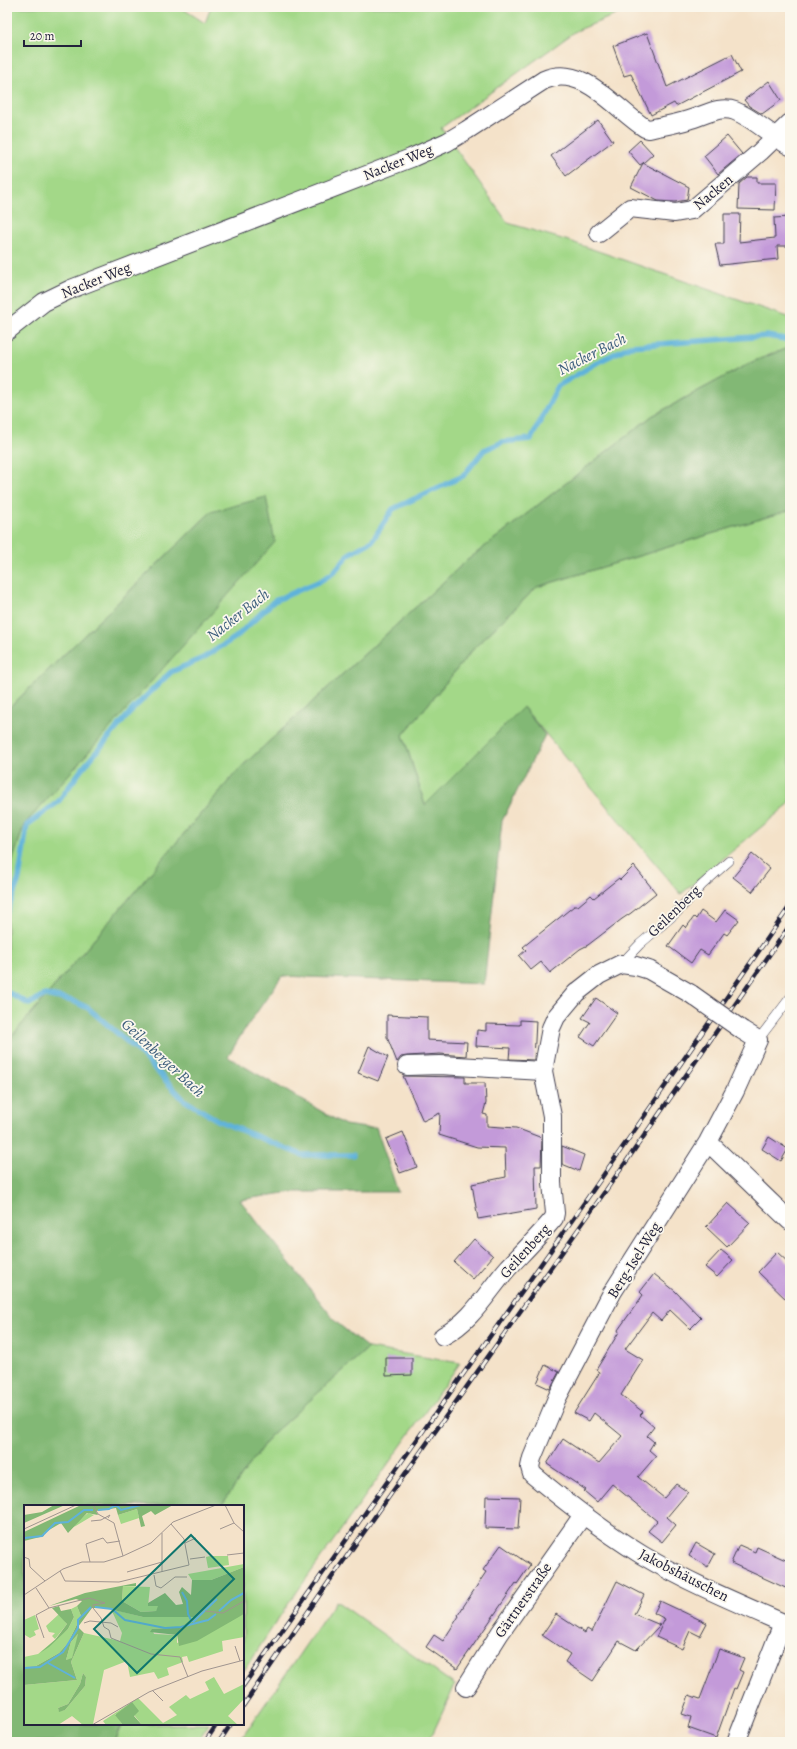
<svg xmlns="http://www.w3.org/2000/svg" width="797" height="1749" font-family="Alegreya,serif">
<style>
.green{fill:#a3d888;stroke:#627d62}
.forest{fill:#82b874;stroke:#526d58}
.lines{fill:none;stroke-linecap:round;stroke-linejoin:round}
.stream{stroke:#5fb2da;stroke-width:5.5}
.building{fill:#c39ad9}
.lane-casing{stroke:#423f50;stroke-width:10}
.street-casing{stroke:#423f50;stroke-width:20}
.lane{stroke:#fff;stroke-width:9}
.street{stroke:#fff;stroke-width:18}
.rail-casing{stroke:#22223b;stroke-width:4.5}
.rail{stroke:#fbf7ec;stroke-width:3;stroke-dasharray:9;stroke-linecap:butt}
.street-bridge-casing{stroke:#423f50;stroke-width:20;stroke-linecap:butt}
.street-bridge{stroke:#fff;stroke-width:18}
.labels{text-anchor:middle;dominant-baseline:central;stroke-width:3.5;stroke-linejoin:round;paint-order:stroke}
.street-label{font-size:15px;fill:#22223b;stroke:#fbf7ec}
.water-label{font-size:16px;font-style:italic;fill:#3a5c7b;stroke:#fbf7ec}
.inset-river{fill:none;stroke:#5fb2da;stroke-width:2}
.inset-road{fill:none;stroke:#a09590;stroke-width:1}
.view{fill:#0f766e;fill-opacity:0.15;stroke:#0f766e;stroke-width:2}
.inset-edge{fill:none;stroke:#22223b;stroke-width:2}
</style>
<rect width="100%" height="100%" fill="#fbf7ec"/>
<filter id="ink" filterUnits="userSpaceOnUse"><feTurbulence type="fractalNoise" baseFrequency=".025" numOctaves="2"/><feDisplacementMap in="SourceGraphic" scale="8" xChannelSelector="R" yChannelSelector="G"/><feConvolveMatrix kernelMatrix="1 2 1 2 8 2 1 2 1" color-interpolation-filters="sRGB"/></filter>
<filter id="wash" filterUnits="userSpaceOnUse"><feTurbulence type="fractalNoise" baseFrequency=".012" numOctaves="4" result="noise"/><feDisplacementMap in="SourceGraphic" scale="16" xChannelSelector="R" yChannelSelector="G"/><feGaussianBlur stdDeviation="0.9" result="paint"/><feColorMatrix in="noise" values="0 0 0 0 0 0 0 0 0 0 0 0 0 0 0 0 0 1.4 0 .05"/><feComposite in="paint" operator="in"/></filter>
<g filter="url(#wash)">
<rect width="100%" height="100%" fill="#f4e2c9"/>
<path class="green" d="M7,7h173l25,16 6,-16h424l-59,24 -135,97 67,95 64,19 218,76v29l-38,15 -100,54 -187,146 -227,208 -231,272v-164l17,-53 56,-64 131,-249 -204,198z
M790,510v293l-109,91 -158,-187 -98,98 -22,-70 72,-88 62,-60z
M368,1348l92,15 -176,247 -41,62v-166h-22l48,-69z
M336,1601l119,84 -22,48 -9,9h-185z
M122,1724h87l-12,18h-83z"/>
<path class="forest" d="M790,347v163l-253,77 -62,60 -72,88 22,70 98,-98 22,28 -43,86 -18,163 -202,-8 -41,59 -13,22 117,68 21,3 10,-1 22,65h-107l-51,8 96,122 32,26 -99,89 -48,69h-196v218h96l-7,18h-107v-700l231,-272 227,-208 187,-146 100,-54z
M266,497l9,45 -251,283 -17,53v-168l204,-198z"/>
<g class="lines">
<path class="stream" d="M7,912l12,-33 8,-54 31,-23 24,-33 52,-61 37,-36 32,-14 33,-21 38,-36 46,-20 13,-8 16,-19 23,-13 21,-32 70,-33 21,-26 19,-8 28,-3 27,-53 42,-25 30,-15 137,-10 23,4
M7,992l22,12 16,-9 28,6 15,7 50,43 46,49 35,21 83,34h51"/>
</g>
<g id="blocks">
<path class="building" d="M647,33l20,54 65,-33 9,18 -65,34 -2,-3 -23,12 -20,-41 -7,2 -11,-30z
M769,81l12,19 -19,14 -13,-8 -5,-6z
M598,120l15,21 -47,35 -15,-20z
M727,136l15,18 -24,20 -14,-18z
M640,140l13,14 -10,9 46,24 -2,13 -12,2 -17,-1 -27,-14 12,-24 -3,2 -12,-14z
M747,177h10v6h19l-1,27 -37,-1 1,-25z
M724,214h16l-1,28 36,-4 -1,-20 16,-1v29h-13l1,13 -58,6 -5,-21h9z
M752,854l18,15 -18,23 -19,-15z
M634,866l22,27 -25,20 -9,6 -34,26 -8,4 -30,24 -9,-11 -10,8 -12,-14 7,-6 -3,-3 51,-41h4l13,-11 3,3 25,-20 1,2z
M725,910l14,10 -12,15 -3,-2 -16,22 -8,-5 -9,13 -23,-17 15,-21 3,3 8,-11 2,2 5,-8 15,11z
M596,998l21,15 -23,33 -14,-9 10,-15 -8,-4z
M387,1015l40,2v23l40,2 -1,14 -26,-2 -33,2 -6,1 -4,5 -10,-25z
M520,1020l16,1 -2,39 -25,-1 1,-11 -34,-2 1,-16 9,1v-7l34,1z
M369,1046l19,11 -10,24 -20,-8z
M403,1076l62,1v6h20l1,20 -3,11 4,1v11l29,2 26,10 -1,28h-6l1,43 -58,10 -6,-35 34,-7 -1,-29 -28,-1 -38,-12 1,-22 -17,8z
M403,1132l14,35 -17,6 -14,-34z
M769,1137l19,12 -7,12 -19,-12z
M562,1146l22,9 -5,16 -17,-7z
M728,1203l22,20 -23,24 -21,-20z
M474,1239l19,17 -20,23 -19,-17z
M721,1250l12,10 -16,17 -12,-10z
M777,1252l13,12v39l-32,-31z
M654,1274l21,17 26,27 -11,11 -20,-19 -9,11 -9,-8 -27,36 18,11 -22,35 22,17 -3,3 14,12 -7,9 7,6 -5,8 7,6 -18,21 26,21 12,-14 12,8 -21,25 9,8 -14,17 -14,-11 9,-10 -45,-37 -15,18 -13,-11 2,-1 -39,-26 16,-25 36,24 23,-27 -28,-23 -5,8 -15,-8 24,-38 1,-3 -3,-2 23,-38 -1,-2 25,-35 -3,-3z
M386,1358h26v17l-26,1z
M545,1365l14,7 -9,17 -13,-6z
M486,1496l34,1 -2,32 -33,-1z
M696,1543l19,11 -7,13 -19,-11z
M501,1545l29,20 -13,19 -1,-1 -59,86 -31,-22 8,-12 9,6 16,-25 -1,-1 5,-8 23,-35 -3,-2z
M739,1545l16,7 2,-5 33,15v28l-59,-27z
M617,1581l27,14 -10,19 26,11 -24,25 -17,-9 -26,40 -28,-19 5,-8 -28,-19 14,-21 29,19 2,-4 5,3z
M660,1601l47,22 -7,13 -10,-5 -8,18 -26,-12 9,-18 -11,-6z
M719,1649l25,9 -5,12 4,2 -7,17 -2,-1 -18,50 -28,-10 3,-11 -9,-3 7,-19 11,4z"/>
</g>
</g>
<g filter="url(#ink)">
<use href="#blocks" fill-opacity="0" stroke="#423f50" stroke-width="1"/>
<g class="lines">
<defs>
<path id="lane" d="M621,964l19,-20 36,-31 26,-28 27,-24
M758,1040l32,-42"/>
<path id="street" d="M599,233l31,-25 45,5 17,-3 68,-58 30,-29
M7,331l37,-29 27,-13 340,-131 36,-16 20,-12 77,-50c39,-17 71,29 101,48l4,1c13,-3 27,-5 39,-9 16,-4 31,-15 47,-9 20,8 36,25 55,35
M742,1030l16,10 -23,51 -27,51 -96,151 -55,105 -25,60 -2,9 2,7c35,29 71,57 110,81 47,28 98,49 148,71
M407,1066l33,-1 103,6
M708,1142l82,79
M443,1336c29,-15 44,-44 65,-68 15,-16 31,-32 46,-50l1,-5 -3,-30v-67l-9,-45 8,-43 5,-11 20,-24 23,-18 22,-11 15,2 13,4 42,24
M466,1687l34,-54 83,-118
M736,1742l47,-119"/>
</defs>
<use href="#lane" class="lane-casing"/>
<use href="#street" class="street-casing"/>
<use href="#lane" class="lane"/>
<use href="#street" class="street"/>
<defs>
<path id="rail" d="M243,1686l332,-470 215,-310
M243,1706l87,-126 298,-421 162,-234
M205,1742l12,-18
M219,1742l12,-18"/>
</defs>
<use href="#rail" class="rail-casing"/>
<use href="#rail" class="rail"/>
<defs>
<path id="street-bridge" d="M691,994l51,36"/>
</defs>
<use href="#street-bridge" class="street-bridge-casing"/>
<use href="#street-bridge" class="street-bridge"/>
</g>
</g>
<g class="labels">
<g class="street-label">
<text transform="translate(398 162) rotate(-22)">Nacker Weg</text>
<text transform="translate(713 192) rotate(-40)">Nacken</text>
<text transform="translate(96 280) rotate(-22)">Nacker Weg</text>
<text transform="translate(674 911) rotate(-44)">Geilenberg</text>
<text transform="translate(525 1251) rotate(-48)">Geilenberg</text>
<text transform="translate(634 1260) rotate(-58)">Berg-Isel-Weg</text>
<text transform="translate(684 1575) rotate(27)">Jakobshäuschen</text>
<text transform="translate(523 1600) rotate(-55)">Gärtnerstraße</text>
</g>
<g class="water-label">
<text transform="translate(592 354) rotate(-27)">Nacker Bach</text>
<text transform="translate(238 615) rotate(-38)">Nacker Bach</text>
<text transform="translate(163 1058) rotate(43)">Geilenberger Bach</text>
</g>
</g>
<g transform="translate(24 1505)">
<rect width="220" height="220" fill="#f4e2c9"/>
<path d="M113,4l2,9 -18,6 -3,-9zM64,8l6,2 -20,12 4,-6zM186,51h18l1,9 -21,3 -2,-11zM220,59v3l-33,13h-19l-4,-6zM99,81l27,1 -2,19h11l-3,5 -15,1 -19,-11zM53,101l4,10 -13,27 -9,10 -23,13 -12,1v-10l14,-3 30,-25 6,-12 -3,-8zM87,104l32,8h53l-15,10 -29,2 2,5 23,1v8l67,-29v23l-22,4 1,10 -34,11 -2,-6 -5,1 1,5 -16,6 2,7 -11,4 -4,-7 -24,5 -3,-16 -23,9 -11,54 -3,1h-7l-11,-9 -14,9h-34v-40l53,-5 -6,-18 13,-29 36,8 2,-8zM59,168l3,4 -1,9 -20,24 -6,1 -1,-3 10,-4 12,-20zM35,109l8,10 -12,15 -3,-3 3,-3 -6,-1 -3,-6zM11,110l4,14 -5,2 2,4 -6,3 -5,-3 -1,-15zM55,128l-7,26 -6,1 5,-18zM190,172l10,17 20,-10v15l-16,17 10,9h-96l-8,-10 -19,-1 8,11h-17l-3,-4 35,-23 25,25 14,-8 -8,-8 17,-12 4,4 19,-9 -4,-8z" fill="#a3d888" fill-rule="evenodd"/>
<path d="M30,0h11l-41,18v-8l18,-3zM57,0h92l-18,10 -4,-4 -9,5 3,10 -4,1 -4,-18 -19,6 -2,-7 -20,3 2,4 -11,-2 -19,20 -7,-10 -17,10v3l-20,5v-9zM220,62v47l-47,27 -18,5 -2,-11 -27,-3 2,-3 29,-2 14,-10h-52l-38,-9h-13l-14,19 6,6 -13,29 6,18 -53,5v-18l12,-1 23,-13 9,-10 13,-27 -4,-10 5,-5 -6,-2 -27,7 36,-13 51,-10v3h-13l-1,15 19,11 15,-1 2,-5h-10v-3l17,-10 11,12 7,-1 -4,-12 3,-5 9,8 1,-15h19zM54,129l-6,24 -6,2 5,-18zM35,101l2,5 10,-2 3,8 -6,12 -19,18 -9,6 15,-13 12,-16 -15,-16zM59,168l3,4 -1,9 -20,24 -6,2 -1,-4 10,-4 12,-20zM108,197l7,9 -5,5 8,9h-19l-8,-10z" fill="#82b874" fill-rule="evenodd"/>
<path class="inset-river" d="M74,5l11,-1 7,-4 5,5 20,-5M0,33l18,-2 13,-13 13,-1 16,-12h9M158,87l5,9 1,13 4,8M71,102l17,2 13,11 40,8 16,-1 27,-7 8,-6M195,106l12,-11 13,-7M169,117l24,-23M24,158l27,15M0,163l16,-1 23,-15 15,-24v-8l13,-13"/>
<path class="inset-road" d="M69,0l5,9 16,9 9,33M201,0l9,18 10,9M67,16l10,-1 9,-5 -2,3M0,24l52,-24M196,24l14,-6M138,28v39M161,38l11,-5M203,50l17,-2M0,52l5,2 1,8 15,14M166,54l15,-2M66,57l-4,-18 17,-6 4,5 13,-2M36,66l5,10 54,1 70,-17 -5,-26 -13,-15M103,67l35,-10M130,70l2,11 5,2 14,-11h12M12,83l13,20 40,-10 16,5 -12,2v3l8,10 3,9 5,3 2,8 40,16 29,3 8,20M0,90l39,-26 19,-7h22l19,-6 28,-13 22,-21 43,-17M181,106l18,2 21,-12M60,118l6,-2 21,2 7,4M20,133l-8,-23 13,-7M211,141l5,15M128,185l11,11M68,220l57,-33 53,-21 42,-11"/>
<path class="view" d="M167,30l43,44 -97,94 -43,-44z"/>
<rect width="220" height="220" class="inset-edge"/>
</g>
<rect width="797" height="1749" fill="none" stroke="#fbf7ec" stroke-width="24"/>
<path d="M24 40v6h57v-6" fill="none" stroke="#22223b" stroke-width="2"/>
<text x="30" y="40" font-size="12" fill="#22223b" stroke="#fbf7ec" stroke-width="3" paint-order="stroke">20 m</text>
</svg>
